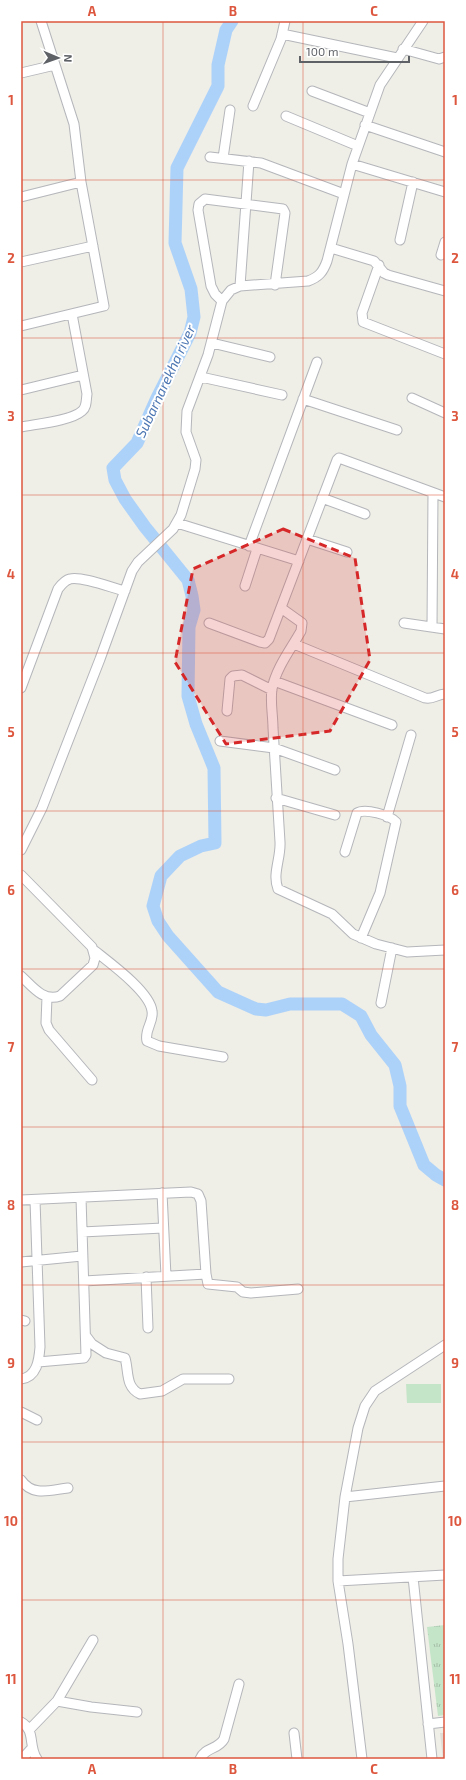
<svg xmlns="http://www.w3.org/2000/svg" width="466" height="1780" font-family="'Exo 2',sans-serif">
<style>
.education{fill:#dfddd5}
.green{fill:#c5e5c8}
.park{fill:url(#park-tufts)}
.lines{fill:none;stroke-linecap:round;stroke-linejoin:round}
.river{stroke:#add2f9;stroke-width:13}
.street-casing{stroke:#b4b6ba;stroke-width:11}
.street{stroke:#fff;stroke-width:9}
.marked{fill:#d62828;fill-opacity:0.2;stroke:#d62828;stroke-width:3;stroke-dasharray:8 5;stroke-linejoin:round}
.grid{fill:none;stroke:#dd573f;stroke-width:1;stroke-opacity:0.55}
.labels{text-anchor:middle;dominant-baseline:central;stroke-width:4;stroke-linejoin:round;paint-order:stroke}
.water-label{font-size:14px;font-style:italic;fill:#4d77b3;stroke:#fff}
.neatline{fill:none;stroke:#dd573f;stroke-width:1.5}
.grid-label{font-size:13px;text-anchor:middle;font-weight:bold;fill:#dd573f}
</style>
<defs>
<pattern id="park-tufts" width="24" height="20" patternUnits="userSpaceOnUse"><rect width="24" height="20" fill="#c5e5c8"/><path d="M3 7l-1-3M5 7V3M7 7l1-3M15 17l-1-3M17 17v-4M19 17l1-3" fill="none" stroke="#a3bda6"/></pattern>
</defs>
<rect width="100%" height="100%" fill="#efeee7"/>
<path class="education" d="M440,1733h5v26h-2z"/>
<path class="green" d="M406,1384h35v19h-34z"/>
<path class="park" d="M445,1625v90l-7,1 -11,-89z"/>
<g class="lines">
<path class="river" d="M232,21l-6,9 -8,35v21l-41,82 -2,75 16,46 3,28 -4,16 -33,65 -20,45 -24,25 2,12 10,19 20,28 43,53 4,16 2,14 -5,17 -1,69 8,28 18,44 1,75 -14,3 -21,10 -19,20 -8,30 5,15 10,15 50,56 38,17 10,1 24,-6h52l19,12 10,19 24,30 5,21v20l24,59 12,10 9,5"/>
<defs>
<path id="street" d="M282,34l115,24
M403,49l36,10 6,-2
M21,73l34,-8
M312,91l58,22
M253,106l28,-67 4,-18
M286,116l72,30
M365,125l80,27
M210,157l51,6 83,31
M223,158l7,-48
M352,164l93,28
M21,197l60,-15 -7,-58 -33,-103
M400,240l13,-58
M331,248l43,13 10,12 4,2 57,16
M441,255l4,-13
M21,262l72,-16
M379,265l-17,48 1,9 82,32
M240,286l9,-125
M222,301l-7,-7 -4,-8 -13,-76 1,-6 6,-5 78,10 2,4 -10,72
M21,326l83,-20 -23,-124
M212,343l58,14
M201,377l81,18
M21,390l62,-15
M412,398l33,15
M303,399l94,31
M21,427c15,-3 50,-6 61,-16 5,-4 4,-11 5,-17l-15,-80
M322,498l43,16
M177,523l122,38
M307,539l40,13
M249,546l68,-184
M245,586l12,-37
M281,608l21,15 -1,8c-10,18 -25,37 -29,58 -2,12 1,27 1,39 2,38 5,76 7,114 1,16 -8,32 -2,47l54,25 21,20 23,10 31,8 38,-2
M209,623l51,19 5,1 4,-4 68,-179 2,-2 106,39
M404,623l41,6
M432,627l1,-134
M294,644l131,54c8,2 12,-4 20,-4
M274,681l118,44
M21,688l37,-99c3,-4 7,-9 12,-10 12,-3 42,9 55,12
M227,711l3,-32 3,-3 9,-1 30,15
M220,741l54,7 61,22
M276,798l59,17
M387,817l24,-82
M21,850l21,-42 58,-149 32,-88 6,-9 35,-33 8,-14 14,-46 1,-9 -10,-28 1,-21 21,-56 14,-54 9,-11 9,-4 68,-5c11,-4 15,-9 19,-20l25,-97 28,-79 43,-64
M345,852l12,-39c8,-5 33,2 39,9l-16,71 -19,45
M21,875l71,72 3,11 -2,7 -33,31c-17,6 -28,-10 -39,-20
M95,951c15,12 55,41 57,60 2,11 -8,19 -5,30l12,5 64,11
M47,997l-1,26 3,7 43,50
M381,1003l11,-55
M162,1193l4,83
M21,1200l170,-8 7,2 3,7 5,73 2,10 29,3 6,5 8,1 47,-4
M82,1232l81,-4
M21,1262l61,-6
M146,1277l2,51
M84,1281l122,-7
M21,1320l4,1
M86,1336l6,8 14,9 19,5c4,13 0,29 15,36l22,-3 21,-12h46
M38,1362l46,-4 2,-3 -5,-157
M21,1379c16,-2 18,-19 19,-32l-5,-147
M21,1412l16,8
M21,1480c12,17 29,10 47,8
M345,1497l100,-11
M413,1577l19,182
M338,1581l107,-6
M57,1701l34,6 46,5
M21,1722c15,8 7,25 16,37
M428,1724l17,-2
M29,1730l28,-29 36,-61
M294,1733l3,26
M22,1759l10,-11
M200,1759c5,-12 18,-9 24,-20l15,-55
M362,1759l-14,-115 -10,-63v-22l7,-62 13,-69 7,-22 10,-15 70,-46"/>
</defs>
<use href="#street" class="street-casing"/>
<use href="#street" class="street"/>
</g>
<path class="marked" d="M283,529l72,29 15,102 -40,71 -104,13 -51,-82 18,-93z"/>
<path class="grid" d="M163,21v1738M303,21v1738M21,180h424M21,338h424M21,495h424M21,653h424M21,811h424M21,969h424M21,1127h424M21,1285h424M21,1442h424M21,1600h424"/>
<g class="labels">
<g class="water-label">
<text transform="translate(165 381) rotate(-65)">Subarnarekha river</text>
</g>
</g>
<rect width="466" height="1780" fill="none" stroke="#ffffff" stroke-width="44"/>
<g transform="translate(58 58) rotate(92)" stroke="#ffffff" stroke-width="3" paint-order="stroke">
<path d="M0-3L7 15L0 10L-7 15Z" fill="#5e6166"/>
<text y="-6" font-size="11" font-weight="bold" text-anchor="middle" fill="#5e6166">N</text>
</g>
<path d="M300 56v6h109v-6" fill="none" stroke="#5e6166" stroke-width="2"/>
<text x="306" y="56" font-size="12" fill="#5e6166" stroke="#ffffff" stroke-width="3" paint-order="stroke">100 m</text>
<rect x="22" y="22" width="422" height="1736" class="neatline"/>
<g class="grid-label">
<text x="92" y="16">A</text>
<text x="233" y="16">B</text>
<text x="374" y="16">C</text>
<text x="11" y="105">1</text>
<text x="455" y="105">1</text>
<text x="11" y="263">2</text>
<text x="455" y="263">2</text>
<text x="11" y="421">3</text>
<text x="455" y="421">3</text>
<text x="11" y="579">4</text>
<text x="455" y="579">4</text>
<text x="11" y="737">5</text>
<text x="455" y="737">5</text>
<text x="11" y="895">6</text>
<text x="455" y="895">6</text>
<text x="11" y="1052">7</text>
<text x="455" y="1052">7</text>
<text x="11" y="1210">8</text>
<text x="455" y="1210">8</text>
<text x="11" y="1368">9</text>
<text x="455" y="1368">9</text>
<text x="11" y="1526">10</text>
<text x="455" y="1526">10</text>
<text x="11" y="1684">11</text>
<text x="455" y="1684">11</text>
<text x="92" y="1774">A</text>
<text x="233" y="1774">B</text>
<text x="374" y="1774">C</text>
</g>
</svg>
